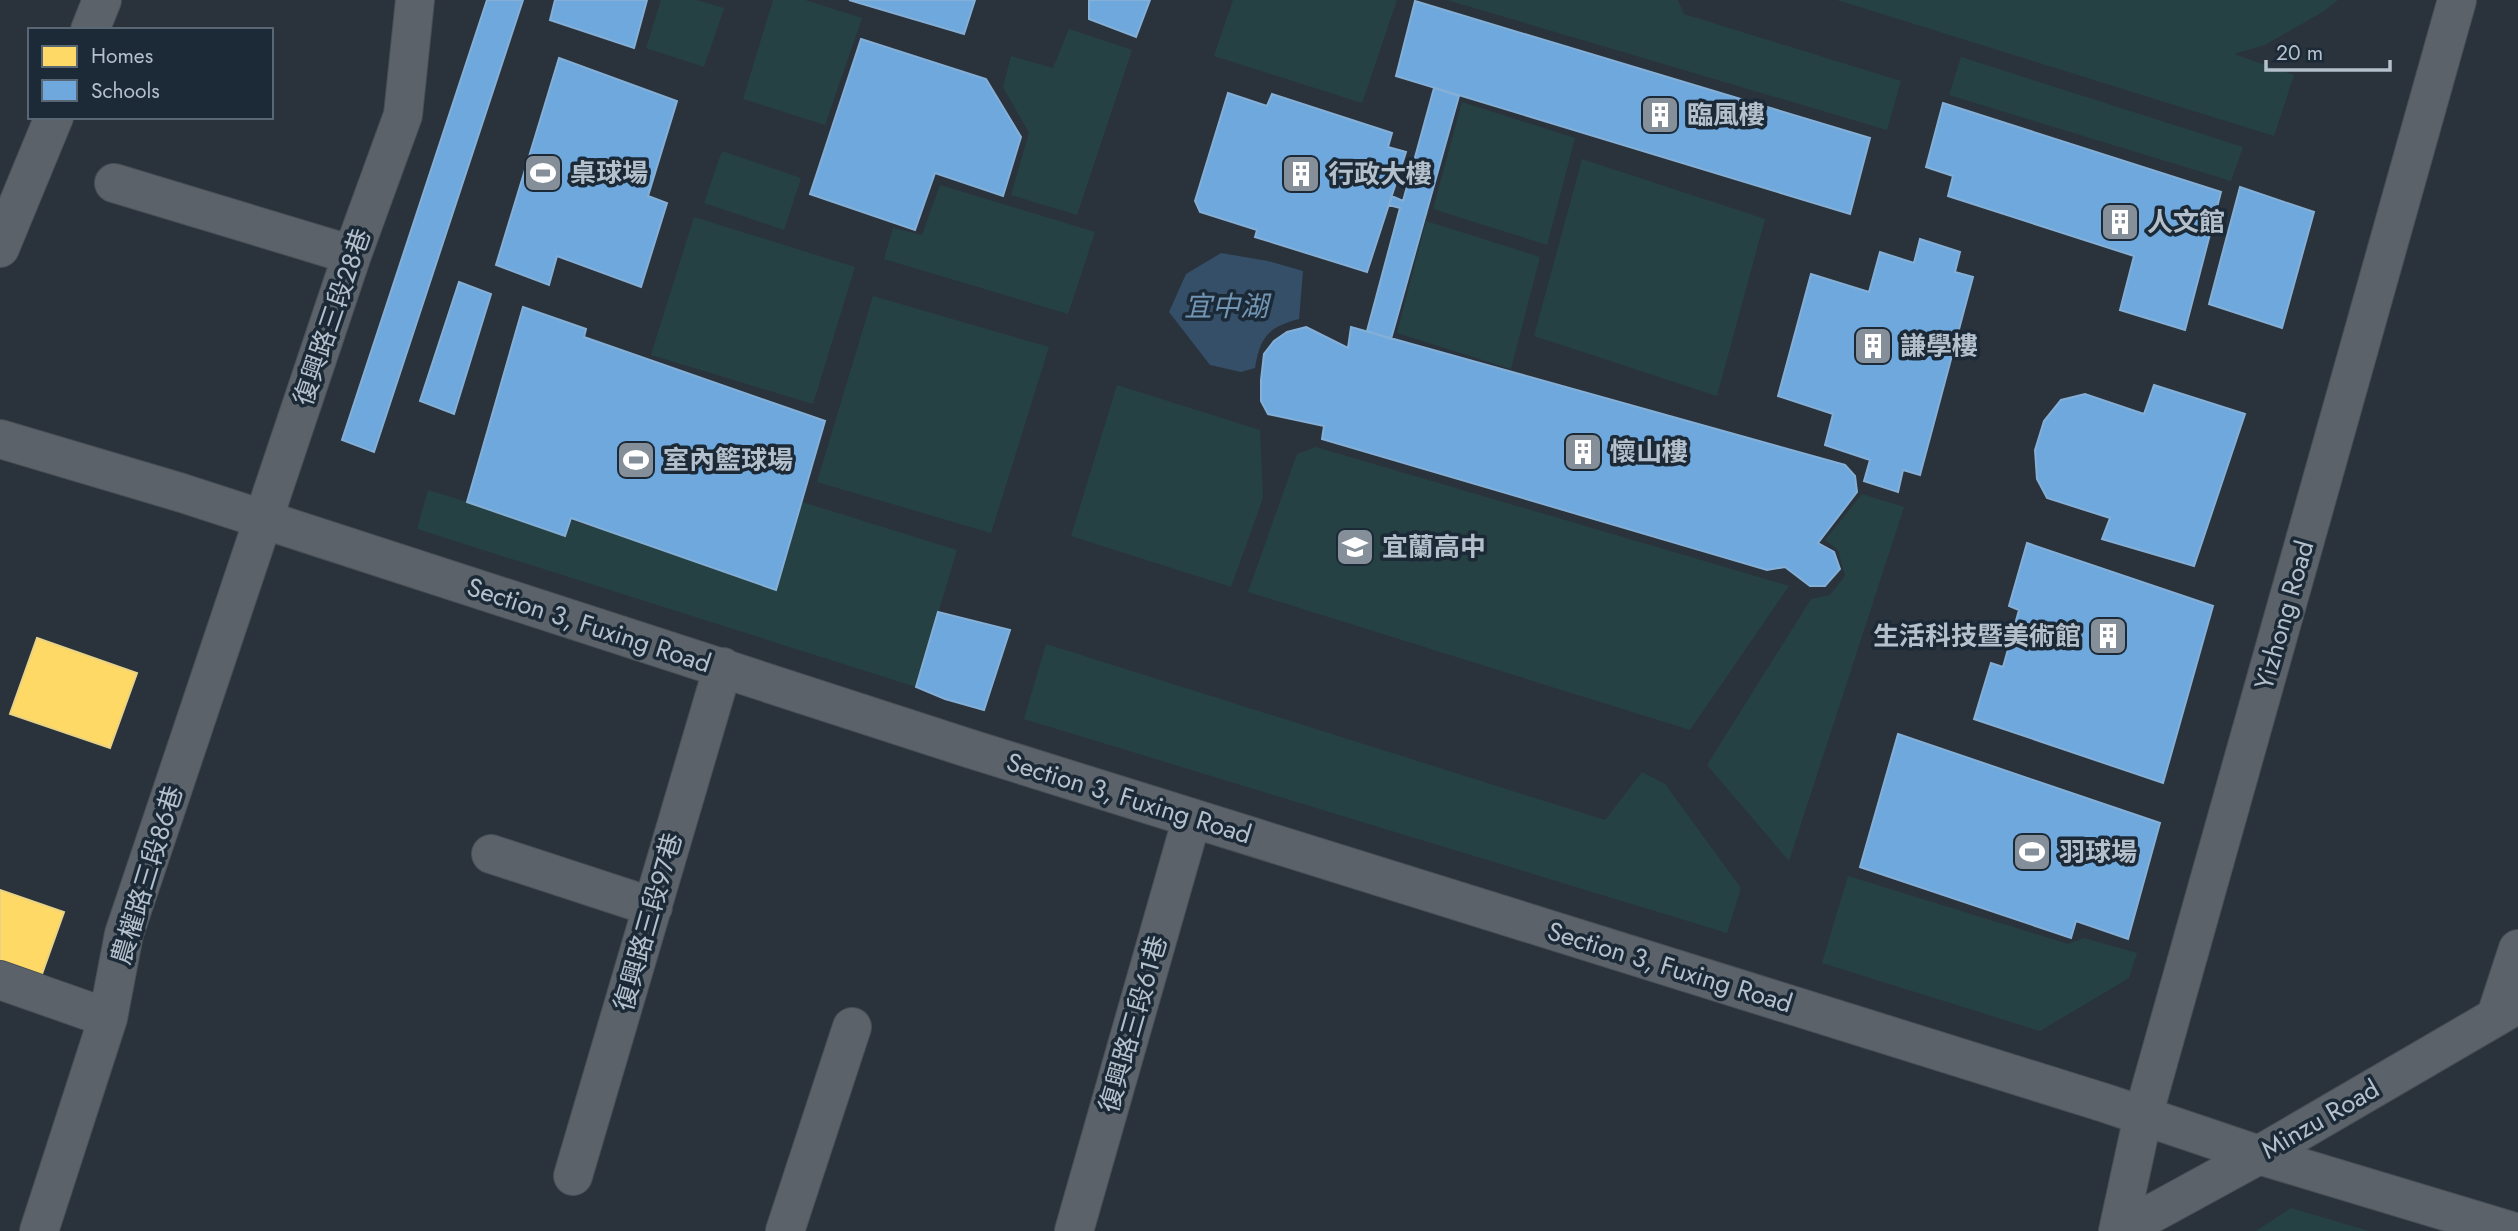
<svg xmlns="http://www.w3.org/2000/svg" width="2518" height="1231" font-family="Jost,'Noto Sans TC',sans-serif">
<style>
.green{fill:#264143}
.water{fill:#344f67}
.homes{fill:#ffd966;stroke:#e8d285;stroke-width:2}
.schools{fill:#6fa8dc;stroke:#84afd7;stroke-width:2}
.lines{fill:none;stroke-linecap:round;stroke-linejoin:round}
.minor-casing{stroke:#484f56;stroke-width:40}
.minor{stroke:#5b6269;stroke-width:38}
.labels{text-anchor:middle;dominant-baseline:central;stroke-width:7;stroke-linejoin:round;paint-order:stroke}
.poi-label{font-size:26px;font-weight:bold;fill:#b4c0cc;stroke:#1c2a38;text-anchor:start}
.street-label{font-size:26px;fill:#b4c0cc;stroke:#1c2a38}
.water-label{font-size:28px;font-style:italic;fill:#7195b3;stroke:#1c2a38}
</style>
<rect width="100%" height="100%" fill="#2a333c"/>
<path class="green" d="M661,0h36l27,8 -20,59 -58,-19z
M773,0h32l57,18 -37,107 -82,-26z
M1233,0h164l-35,103 -148,-47z
M1447,0h231l6,14 217,67 -14,49z
M1837,0h501l-17,13 -56,32 -31,9 60,21 -20,61z
M1069,29l63,21 -55,165 -66,-20 18,-62 -26,-46 8,-31 42,12z
M1961,57l282,90 -12,34 -282,-86z
M1462,102l113,36 -28,107 -114,-36z
M722,151l79,27 -17,52 -80,-27z
M1582,159l183,60 -48,177 -183,-60z
M940,185l155,47 -27,82 -184,-55 9,-31 29,7z
M694,217l161,50 -42,137 -162,-49z
M1426,221l114,36 -29,112 -114,-36z
M873,296l176,51 -58,186 -174,-51z
M1117,385l143,45 3,68 -32,89 -160,-51z
M1316,447l473,139 -99,144 -442,-138 49,-138z
M428,490l132,40 6,-11 206,62 27,-80 158,49 -41,137 -499,-158z
M1862,494l42,13 -115,354 -82,-96 104,-166 19,-4 15,-19 -7,-26 -13,-10z
M1046,644l559,176 37,-48 23,12 76,104 -14,45 -703,-214z
M1848,876l220,68 16,-6 53,15 -8,25 -89,53 -218,-68z
M2291,1208l78,23h-113z"/>
<path class="water" d="M1221,253l47,8 35,10 -4,48c-31,8 -39,18 -44,49l-14,4 -31,-7 -41,-53 17,-38z"/>
<path class="homes" d="M37,638l100,35 -27,75 -100,-34z
M0,890l64,22 -27,76 -37,-13z"/>
<path class="schools" d="M487,0h36l-149,452 -32,-12z
M555,0h92l-13,48 -84,-28z
M849,0h126l-11,34z
M1089,0h61l-14,37 -47,-18z
M1415,1l455,137 -20,76 -454,-138z
M861,39l125,40 35,58 -18,59 -68,-23 -20,57 -105,-36z
M559,58l118,43 -29,95 19,7 -26,84 -84,-31 -8,29 -53,-20z
M1434,88l25,8 -68,243 -24,-8 33,-123 -11,-3 3,-9 11,5z
M1228,93l39,13 5,-12 120,39 -4,14 18,5 -39,120 -112,-35 2,-7 -57,-18 -5,-11z
M1943,103l278,89 -36,138 -65,-20 14,-54 -186,-60 5,-20 -27,-9z
M2240,187l74,25 -32,116 -73,-24z
M1920,239l40,13 -5,20 18,5 -53,198 -17,-5 -5,22 -34,-11 6,-21 -45,-15 8,-31 -55,-18 33,-122 58,18 11,-40 34,11z
M459,282l32,12 -37,120 -34,-13z
M523,307l63,22 -2,8 241,84 -49,169 -205,-72 -6,18 -98,-34z
M1306,327l42,21 3,-21 494,138 10,11 2,16 -39,51 16,9 6,17 -15,17h-15l-25,-19 -18,3 -445,-131 2,-13 -56,-12 -7,-13v-21l3,-26 10,-13 13,-9z
M2154,385l91,29 -51,152 -92,-27 8,-21 -63,-20 -10,-19 -2,-29 9,-29 17,-21 24,-6 59,20z
M2027,543l186,63 -50,177 -189,-64 17,-56 12,4 16,-57 -10,-4z
M938,612l72,18 -26,80 -39,-11 -29,-12z
M1898,734l262,89 -32,116 -52,-18 -5,17 -211,-71z"/>
<g class="lines">
<defs>
<path id="minor" d="M90,30l12,-30
M114,183l238,72
M0,248l54,-131
M0,439l182,54 789,256 1134,354 154,52 252,76
M491,854l162,53
M0,980l108,38
M2496,1016l22,-67
M573,1176l150,-509
M39,1231l69,-213 16,-84 228,-679 51,-140 12,-115
M785,1231l67,-204
M1074,1231l118,-413
M2118,1231l25,-115 314,-1116
M2120,1231l139,-76 259,-151"/>
</defs>
<use href="#minor" class="minor-casing"/>
<use href="#minor" class="minor"/>
</g>
<defs>
<symbol id="building-square" viewBox="-11 -11 22 22"><rect x="-9" y="-9" width="18" height="18" rx="4" fill="#848f9a" stroke="#1c2a38"/><path d="M-4-6H4V6H1V3H-1V6H-4ZM-2.5-4.3h1.7v1.8h-1.7ZM.8-4.3h1.7v1.8H.8ZM-2.5-1h1.7V.8h-1.7ZM.8-1h1.7V.8H.8Z" fill="#fff"/></symbol>
<symbol id="stadium-square" viewBox="-11 -11 22 22"><rect x="-9" y="-9" width="18" height="18" rx="4" fill="#848f9a" stroke="#1c2a38"/><path d="M0-5a6.5 5 0 1 0 0 10a6.5 5 0 1 0 0-10ZM-3.5-1.8h7v3.6h-7Z" fill="#fff"/></symbol>
<symbol id="school-square" viewBox="-11 -11 22 22"><rect x="-9" y="-9" width="18" height="18" rx="4" fill="#848f9a" stroke="#1c2a38"/><path d="M0-5L7-2L0 1L-7-2ZM-4 1L0 2.5L4 1V4Q0 6-4 4Z" fill="#fff"/></symbol>
</defs>
<g fill-rule="evenodd">
<use href="#building-square" x="1638" y="93" width="44" height="44"/>
<use href="#stadium-square" x="521" y="151" width="44" height="44"/>
<use href="#building-square" x="1279" y="152" width="44" height="44"/>
<use href="#building-square" x="2098" y="200" width="44" height="44"/>
<use href="#building-square" x="1851" y="324" width="44" height="44"/>
<use href="#building-square" x="1561" y="430" width="44" height="44"/>
<use href="#stadium-square" x="614" y="438" width="44" height="44"/>
<use href="#school-square" x="1333" y="525" width="44" height="44"/>
<use href="#building-square" x="2086" y="614" width="44" height="44"/>
<use href="#stadium-square" x="2010" y="830" width="44" height="44"/>
</g>
<g class="labels">
<g class="poi-label">
<text x="1687" y="115">臨風樓</text>
<text x="570" y="173">桌球場</text>
<text x="1328" y="174">行政大樓</text>
<text x="2147" y="222">人文館</text>
<text x="1900" y="346">謙學樓</text>
<text x="1610" y="452">懷山樓</text>
<text x="663" y="460">室內籃球場</text>
<text x="1382" y="547">宜蘭高中</text>
<text x="2081" y="636" text-anchor="end">生活科技暨美術館</text>
<text x="2059" y="852">羽球場</text>
</g>
<g class="street-label">
<text transform="translate(332 317) rotate(-71)">復興路三段28巷</text>
<text transform="translate(2284 615) rotate(-74)">Yizhong Road</text>
<text transform="translate(589 625) rotate(18)">Section 3, Fuxing Road</text>
<text transform="translate(1129 798) rotate(17)">Section 3, Fuxing Road</text>
<text transform="translate(147 875) rotate(-73)">農權路三段86巷</text>
<text transform="translate(648 922) rotate(-74)">復興路三段97巷</text>
<text transform="translate(1670 967) rotate(17)">Section 3, Fuxing Road</text>
<text transform="translate(1133 1024) rotate(-74)">復興路三段61巷</text>
<text transform="translate(2320 1119) rotate(-30)">Minzu Road</text>
</g>
<g class="water-label">
<text x="1226" y="306">宜中湖</text>
</g>
</g>
<rect x="28" y="28" width="245" height="91" fill="#1c2a38" stroke="#596673" stroke-width="2"/>
<rect x="42" y="46" width="35" height="21" fill="#ffd966" stroke="#596673" stroke-width="2"/>
<text x="91" y="63" font-size="21" fill="#b4c0cc">Homes</text>
<rect x="42" y="80" width="35" height="21" fill="#6fa8dc" stroke="#596673" stroke-width="2"/>
<text x="91" y="98" font-size="21" fill="#b4c0cc">Schools</text>
<path d="M2266 60v10h124v-10" fill="none" stroke="#b4c0cc" stroke-width="3.5"/>
<text x="2276" y="60" font-size="21" fill="#b4c0cc" stroke="#1c2a38" stroke-width="5" paint-order="stroke">20 m</text>
</svg>
